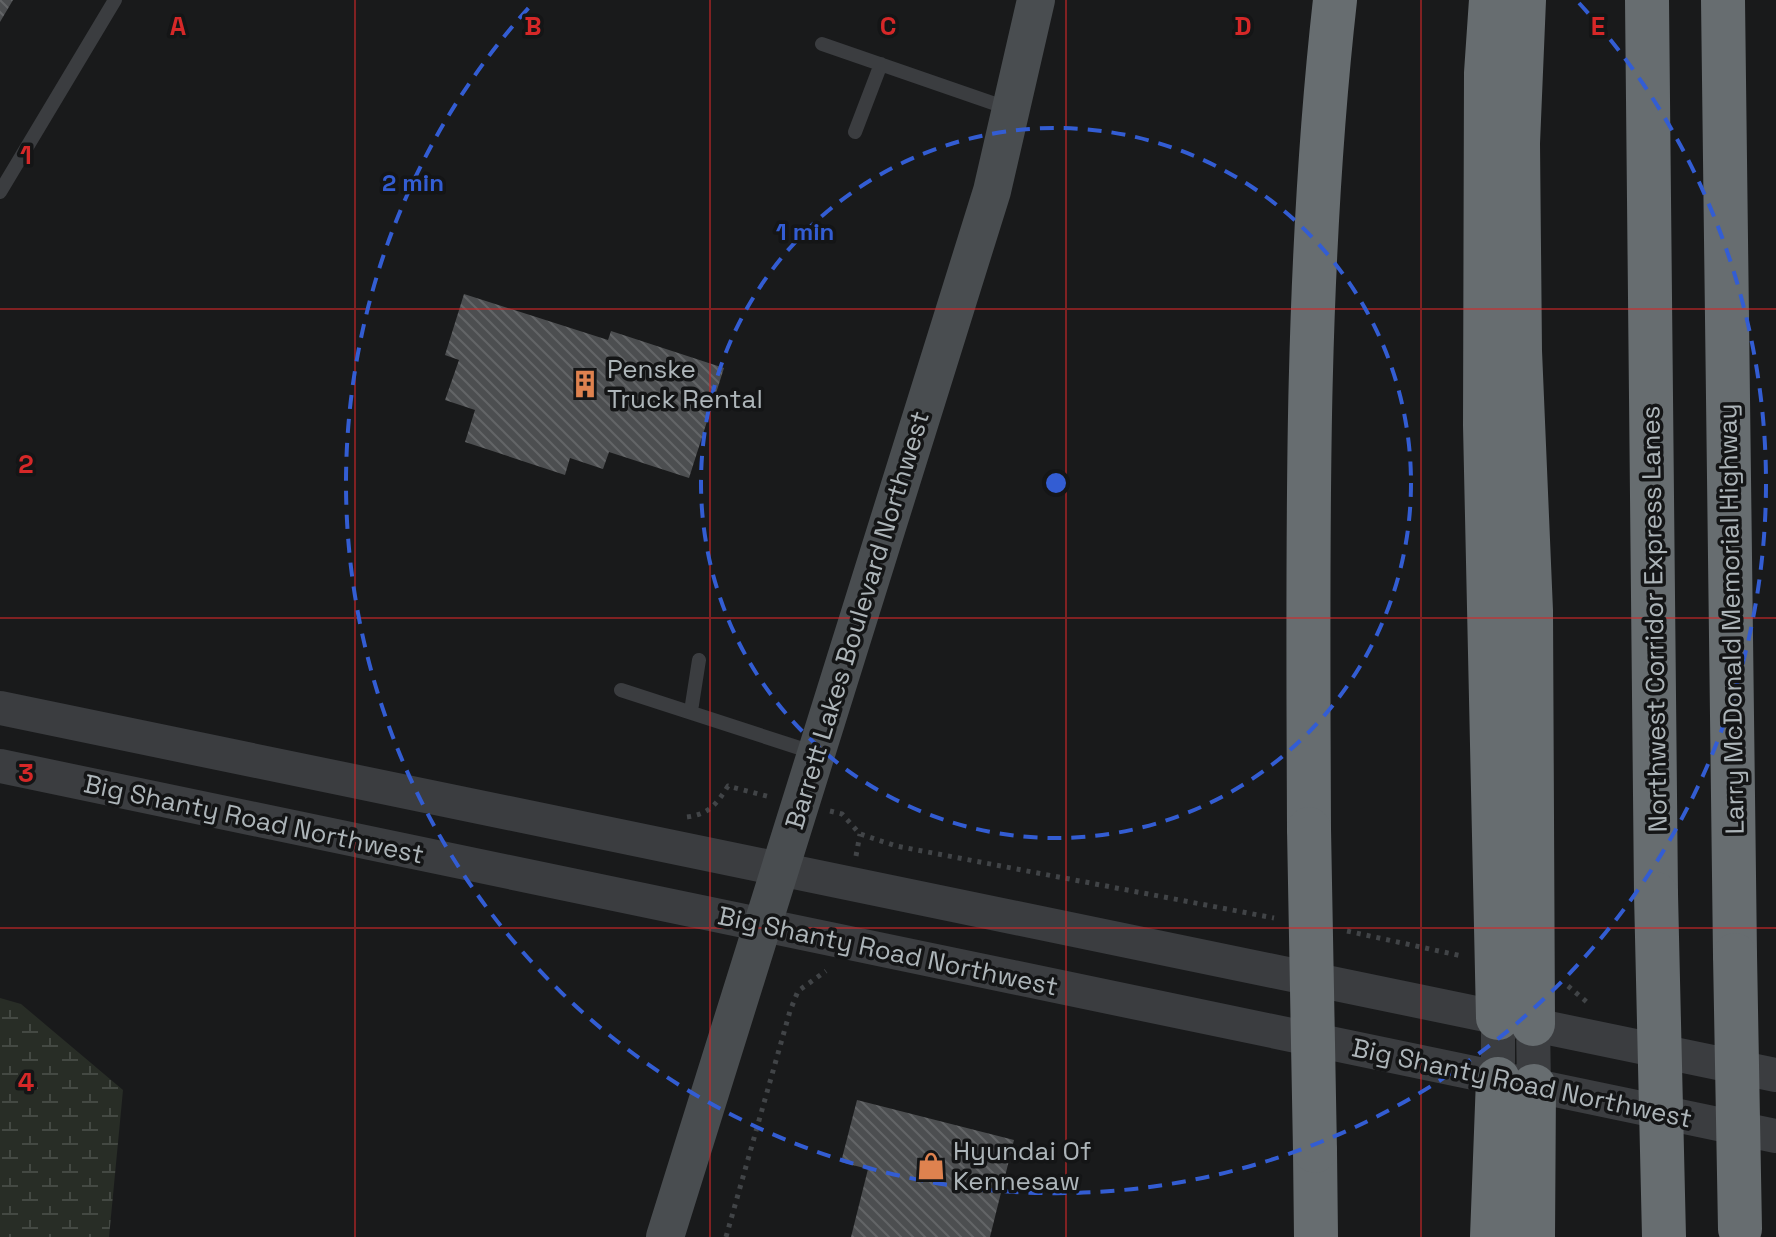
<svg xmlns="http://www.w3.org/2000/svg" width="1776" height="1237" font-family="'Space Grotesk',sans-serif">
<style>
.wetland{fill:url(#wetland-marsh)}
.building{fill:url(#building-back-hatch)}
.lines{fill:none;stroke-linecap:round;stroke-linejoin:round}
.path{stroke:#414447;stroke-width:5;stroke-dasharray:4 6;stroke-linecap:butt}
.service{stroke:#3b3d40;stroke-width:14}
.tertiary{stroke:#3b3d40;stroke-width:34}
.secondary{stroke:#494d50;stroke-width:38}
.motorway{stroke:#676d70;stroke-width:44}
.motorway-bridge{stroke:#676d70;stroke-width:44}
.grid{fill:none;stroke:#d62828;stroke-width:2;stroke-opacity:0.55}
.ring{fill:none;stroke:#335dd3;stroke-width:4;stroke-dasharray:14 10}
.labels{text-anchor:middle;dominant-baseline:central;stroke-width:7;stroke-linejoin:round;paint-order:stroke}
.poi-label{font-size:26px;fill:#adb5b9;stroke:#141516;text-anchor:start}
.street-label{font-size:26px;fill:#adb5b9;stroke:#141516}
.grid-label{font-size:26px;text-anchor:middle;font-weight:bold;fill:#d62828;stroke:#141516;stroke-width:7;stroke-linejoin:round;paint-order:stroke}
.centre{fill:#335dd3;stroke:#141516;stroke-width:4}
.ring-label{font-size:24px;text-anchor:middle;font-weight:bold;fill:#335dd3;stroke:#141516;stroke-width:7;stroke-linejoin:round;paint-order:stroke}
</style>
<defs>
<pattern id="wetland-marsh" width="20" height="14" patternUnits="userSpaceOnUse" patternTransform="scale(2)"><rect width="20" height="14" fill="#282d26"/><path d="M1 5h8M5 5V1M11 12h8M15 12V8" fill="none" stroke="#444943"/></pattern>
<pattern id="building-back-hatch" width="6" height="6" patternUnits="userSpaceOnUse" patternTransform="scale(2)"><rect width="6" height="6" fill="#4c4e50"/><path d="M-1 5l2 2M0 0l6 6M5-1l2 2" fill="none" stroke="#636567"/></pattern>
</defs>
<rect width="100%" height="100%" fill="#191a1b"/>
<path class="wetland" d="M0,998l21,6 102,86 -14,147h-109z"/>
<path class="building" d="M0,0h13l-13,22z
M464,294l144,46 3,-9 113,37 -35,110 -80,-26 -6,17 -33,-11 -5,17 -100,-33 10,-32 -30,-10 14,-40 -14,-5z
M857,1100l157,40 -24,97h-139l17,-68 -27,-7z"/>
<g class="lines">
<path class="path" d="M830,811l12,3 18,20 36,12 378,72
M687,817c22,-3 29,-12 41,-31l42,11
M856,856l4,-22
M1347,931l115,25
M1568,986l20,17
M726,1237l64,-226 8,-20 28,-20"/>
<path class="service" d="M822,44l188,65
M855,132l26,-68
M0,192l115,-192
M621,690l194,63
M691,711l8,-51"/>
<path class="tertiary" d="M0,708l1776,367
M0,766l1776,370
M1498,1018v61
M1533,1024l1,62"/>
<path class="secondary" d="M665,1237l327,-1046 44,-191"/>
<path class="motorway" d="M1491,0l-5,73 -1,352 13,593
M1524,0l-6,143 2,208 11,260 2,413
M1647,0l9,894
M1723,0l12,955
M1309,829c-1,-276 -5,-554 26,-829
M1315,1151l1,86
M1492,1237l6,-158
M1533,1237l1,-151"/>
<path class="motorway-bridge" d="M1309,829l6,322
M1656,894l8,343
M1735,955l5,274"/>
</g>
<path class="grid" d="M355,0v1237M710,0v1237M1066,0v1237M1421,0v1237M0,309h1776M0,618h1776M0,928h1776"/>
<g class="ring">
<circle cx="1056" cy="483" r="355"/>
<path d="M1579 3A710 710 0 1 1 533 3"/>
</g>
<defs>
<symbol id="building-bare" viewBox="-9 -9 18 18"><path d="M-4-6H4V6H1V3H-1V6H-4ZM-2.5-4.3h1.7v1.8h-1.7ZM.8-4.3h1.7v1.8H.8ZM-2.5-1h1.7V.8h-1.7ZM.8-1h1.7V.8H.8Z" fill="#de824f" stroke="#141516" stroke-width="2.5" paint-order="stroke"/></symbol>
<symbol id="shop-bare" viewBox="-9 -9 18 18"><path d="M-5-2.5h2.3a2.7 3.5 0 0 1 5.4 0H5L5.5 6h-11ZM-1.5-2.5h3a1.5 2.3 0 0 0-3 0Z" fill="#de824f" stroke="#141516" stroke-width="2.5" paint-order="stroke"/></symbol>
</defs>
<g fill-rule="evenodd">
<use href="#building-bare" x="565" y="364" width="40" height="40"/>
<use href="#shop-bare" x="911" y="1146" width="40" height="40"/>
</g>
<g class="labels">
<g class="poi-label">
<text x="607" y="369">Penske<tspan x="607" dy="30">Truck Rental</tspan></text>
<text x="953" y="1151">Hyundai Of<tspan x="953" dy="30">Kennesaw</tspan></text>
</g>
<g class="street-label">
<text transform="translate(1654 619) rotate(-91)">Northwest Corridor Express Lanes</text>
<text transform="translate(1731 619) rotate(-91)">Larry McDonald Memorial Highway</text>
<text transform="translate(857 620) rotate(-73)">Barrett Lakes Boulevard Northwest</text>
<text transform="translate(254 819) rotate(12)">Big Shanty Road Northwest</text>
<text transform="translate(888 951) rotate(12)">Big Shanty Road Northwest</text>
<text transform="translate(1522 1083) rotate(12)">Big Shanty Road Northwest</text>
</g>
</g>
<g class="grid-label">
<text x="178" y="35">A</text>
<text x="533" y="35">B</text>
<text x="888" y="35">C</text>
<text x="1243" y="35">D</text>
<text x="1598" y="35">E</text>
<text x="26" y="164">1</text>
<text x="26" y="473">2</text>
<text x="26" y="782">3</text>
<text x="26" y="1091">4</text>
</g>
<circle cx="1056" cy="483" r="12" class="centre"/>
<g class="ring-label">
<text x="413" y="191">2 min</text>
<text x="805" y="240">1 min</text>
</g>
</svg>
